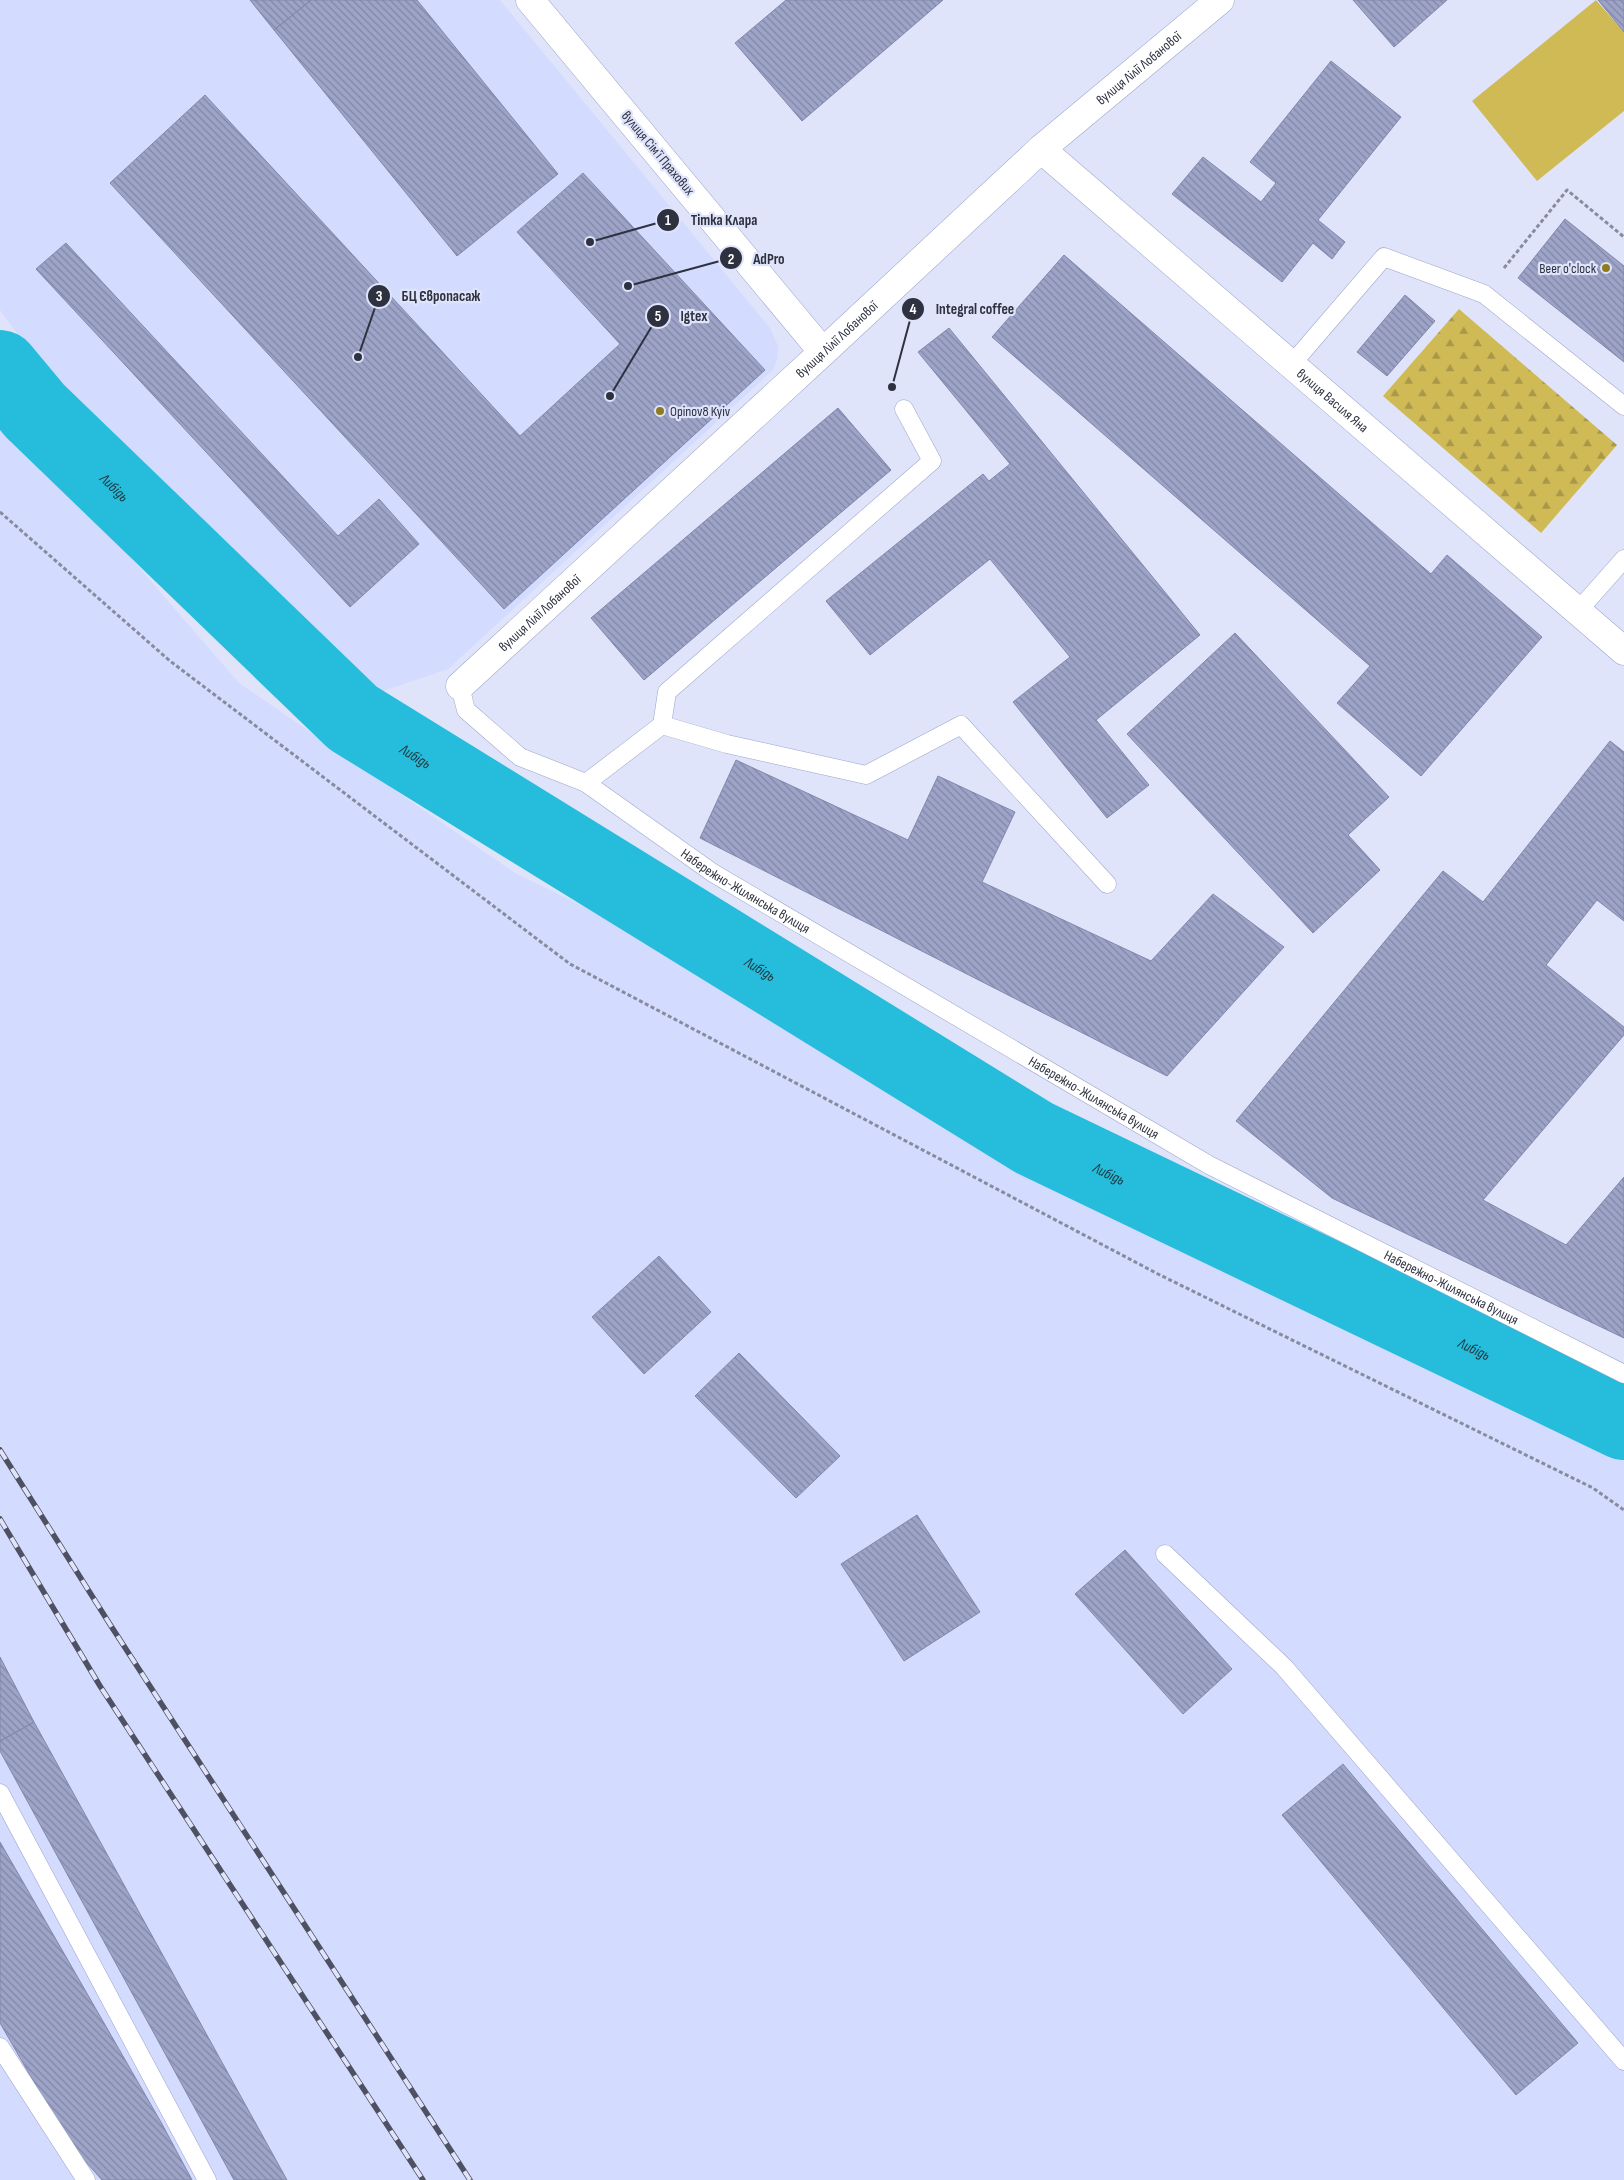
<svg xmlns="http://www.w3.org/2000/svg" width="1624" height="2180" font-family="'Sofia Sans Condensed',sans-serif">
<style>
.built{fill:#d3dbff}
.grass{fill:#d0ba56}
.forest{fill:url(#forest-firs)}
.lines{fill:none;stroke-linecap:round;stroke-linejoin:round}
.river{stroke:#26bddc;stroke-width:78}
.building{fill:url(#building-back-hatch);stroke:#8288ab}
.lane-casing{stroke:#9ea5c9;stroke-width:19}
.street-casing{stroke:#9ea5c9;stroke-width:29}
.path{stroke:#878b9d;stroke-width:3;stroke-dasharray:4 2.5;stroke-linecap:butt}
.lane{stroke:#fff;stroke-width:18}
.street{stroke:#fff;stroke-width:28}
.rail-casing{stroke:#4e5161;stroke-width:5.5}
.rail{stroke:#dfe4fb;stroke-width:4;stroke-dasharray:11;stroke-linecap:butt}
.poi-dot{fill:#8e7b21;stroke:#dfe4fb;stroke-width:2}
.labels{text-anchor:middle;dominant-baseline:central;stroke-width:4.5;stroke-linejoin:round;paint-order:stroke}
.street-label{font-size:14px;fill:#2e313f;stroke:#dfe4fb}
.poi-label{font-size:14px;fill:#2e313f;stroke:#dfe4fb;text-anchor:end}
.water-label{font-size:15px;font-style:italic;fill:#21383f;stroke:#dfe4fb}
.leader{fill:none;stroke:#2e313f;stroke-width:2}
.callout-dot{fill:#2e313f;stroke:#dfe4fb;stroke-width:2}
.mark-label{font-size:15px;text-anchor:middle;font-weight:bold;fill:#fff}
.callout-label{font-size:15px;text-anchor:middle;font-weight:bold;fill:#2e313f;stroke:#dfe4fb;stroke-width:4.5;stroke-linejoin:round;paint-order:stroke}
</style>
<defs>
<pattern id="forest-firs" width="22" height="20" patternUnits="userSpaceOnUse" patternTransform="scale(1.25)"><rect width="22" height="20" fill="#d0ba56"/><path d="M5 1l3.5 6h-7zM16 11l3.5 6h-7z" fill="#a99849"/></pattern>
<pattern id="building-back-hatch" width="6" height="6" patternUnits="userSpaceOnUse" patternTransform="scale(1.25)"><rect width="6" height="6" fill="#9da4c8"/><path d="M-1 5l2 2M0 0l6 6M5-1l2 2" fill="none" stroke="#8086a4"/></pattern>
</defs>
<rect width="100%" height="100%" fill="#dfe4fb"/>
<path class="built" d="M0,0h500l270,328 8,18 -1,14 -4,10 -325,299 -74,25 -314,-302 -60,-82z
M0,407l239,276 276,190 279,137 257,159 573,280v731h-1624z"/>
<path class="grass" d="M1596,0l28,32v79l-87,70 -65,-80z"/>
<path class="forest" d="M1459,309l158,136 -76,88 -158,-137z"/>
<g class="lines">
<path class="river" id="s1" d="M0,369l35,42 318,307 681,420 590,283"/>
</g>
<path class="building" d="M250,0h61l-37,30z
M311,0h106l141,174 -101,82 -183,-226z
M786,0h157l-141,121 -67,-78z
M1353,0h94l-53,47z
M1598,0h26v32z
M1331,61l70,56 -83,103 27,22 -13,17 -19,-16 -31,39 -110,-88 31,-37 58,45 15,-19 -26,-21z
M205,95l315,341 100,-92 -103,-112 66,-59 182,197 -261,239 -394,-426z
M1565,219l59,47v96l-106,-84z
M66,243l272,293 41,-37 40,45 -69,63 -314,-338z
M1064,255l367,319 16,-19 95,82 -121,139 -84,-73 33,-37 -378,-329z
M1405,295l30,26 -48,55 -30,-24z
M949,328l251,307 -104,85 53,65 -42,33 -94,-116 57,-45 -80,-98 -120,96 -44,-54 157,-127 6,7 21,-17 -92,-112z
M838,408l53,62 -247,210 -53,-62z
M1235,633l154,164 -41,38 32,35 -67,63 -186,-199z
M1610,741l14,11v169l-27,-21 -51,65 78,62v8l-141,165 83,45 58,-68v161l-292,-140 -96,-77 207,-250 40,31z
M736,760l172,80 30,-64 77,36 -33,70 169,79 62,-67 71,53 -117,129 -467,-238z
M659,1256l52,56 -67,62 -52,-57z
M739,1353l101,103 -44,42 -101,-102z
M917,1515l63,97 -76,49 -63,-97z
M1125,1550l107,119 -49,45 -108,-120z
M0,1657l34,65 -34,19z
M34,1722l253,458h-53l-234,-429v-10z
M1343,1764l235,279 -62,52 -234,-280z
M0,1842l162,282 30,56h-90l-33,-37 -69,-120z"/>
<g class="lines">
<defs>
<g id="lane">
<path d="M1291,365l93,-108 100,37 140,112"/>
<path d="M904,409l28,52 -265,231 -5,33 65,19 139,31 95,-50 146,159"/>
<path d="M1578,611l46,-52"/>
<path id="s2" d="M460,686l6,24 54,47 66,26 127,90 496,292 415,209"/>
<path d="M586,783l76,-58"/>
<path d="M1165,1554l119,113 340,394"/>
<path d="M0,1793l207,387"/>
<path d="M0,2047l86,133"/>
</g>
<g id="street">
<path d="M530,0l293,352"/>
<path id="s3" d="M1041,149l583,502"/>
<path id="s4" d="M460,686l363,-334 218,-203 179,-149"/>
</g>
</defs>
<use href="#lane" class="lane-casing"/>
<use href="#street" class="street-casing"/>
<path class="path" d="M1504,268l63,-78 57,47
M0,512l170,149 400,303 588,310 435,214 31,22"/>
<use href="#lane" class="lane"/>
<use href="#street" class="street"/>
<defs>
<path id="rail" d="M0,1450l111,176 359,554
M0,1519l100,167 323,494"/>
</defs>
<use href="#rail" class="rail-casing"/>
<use href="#rail" class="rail"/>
</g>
<g class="poi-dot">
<circle cx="1606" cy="268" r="5"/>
<circle cx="660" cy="411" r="5"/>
</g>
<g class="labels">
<g class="street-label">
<text stroke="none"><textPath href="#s4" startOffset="918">вулиця Лілії Лобанової</textPath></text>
<text transform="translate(658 153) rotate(50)">вулиця Сімʼї Прахових</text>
<text stroke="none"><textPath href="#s4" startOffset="512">вулиця Лілії Лобанової</textPath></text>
<text stroke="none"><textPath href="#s3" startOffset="385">вулиця Василя Яна</textPath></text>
<text stroke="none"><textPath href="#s4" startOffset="108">вулиця Лілії Лобанової</textPath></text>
<text stroke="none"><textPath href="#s2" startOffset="360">Набережно-Жилянська вулиця</textPath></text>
<text stroke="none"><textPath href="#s2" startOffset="765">Набережно-Жилянська вулиця</textPath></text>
<text stroke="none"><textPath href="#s2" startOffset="1170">Набережно-Жилянська вулиця</textPath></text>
</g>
<g class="poi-label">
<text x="1596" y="268">Beer o'clock</text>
<text x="670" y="411" text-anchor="start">Opinov8 Kyiv</text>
</g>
<g class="water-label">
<text stroke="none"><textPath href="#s1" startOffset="165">Либідь</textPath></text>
<text stroke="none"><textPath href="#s1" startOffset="570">Либідь</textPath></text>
<text stroke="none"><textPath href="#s1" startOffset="975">Либідь</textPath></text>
<text stroke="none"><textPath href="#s1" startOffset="1380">Либідь</textPath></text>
<text stroke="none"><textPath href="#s1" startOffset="1785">Либідь</textPath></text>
</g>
</g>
<path class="leader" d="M590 242L668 220M628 286L731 258M358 357L379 296M892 387L913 309M610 396L658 316"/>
<g class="callout-dot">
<circle cx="590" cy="242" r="5"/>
<circle cx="628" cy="286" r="5"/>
<circle cx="358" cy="357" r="5"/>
<circle cx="892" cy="387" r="5"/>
<circle cx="610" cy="396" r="5"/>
<circle cx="668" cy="220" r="12"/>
<circle cx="731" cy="258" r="12"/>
<circle cx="379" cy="296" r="12"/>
<circle cx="913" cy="309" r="12"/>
<circle cx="658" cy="316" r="12"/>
</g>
<g class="mark-label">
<text x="668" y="225">1</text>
<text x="731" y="264">2</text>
<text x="379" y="301">3</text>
<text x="913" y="314">4</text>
<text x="658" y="321">5</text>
</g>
<g class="callout-label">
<text x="724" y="225">Тітка Клара</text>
<text x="769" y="264">AdPro</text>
<text x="441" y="301">БЦ Європасаж</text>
<text x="975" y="314">Integral coffee</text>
<text x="694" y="321">Igtex</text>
</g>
</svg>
